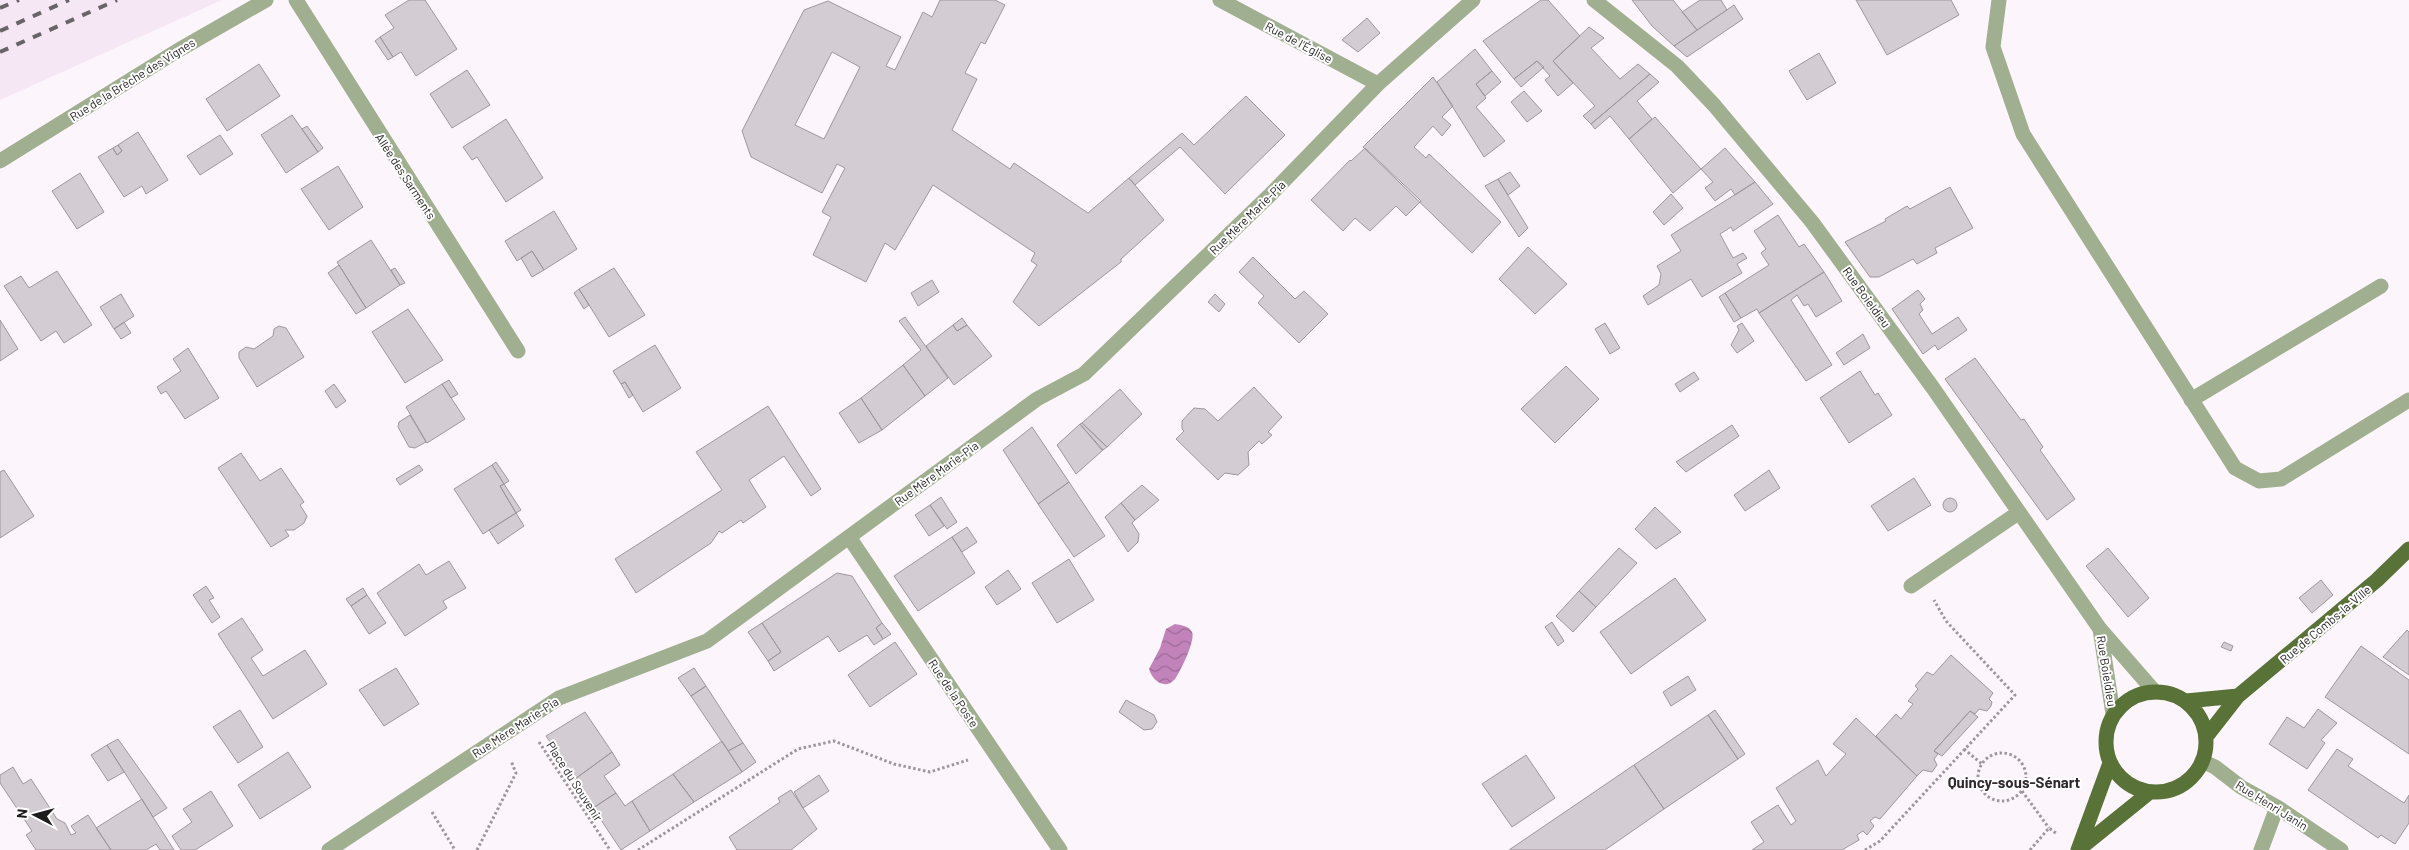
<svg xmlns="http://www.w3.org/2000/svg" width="2409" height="850" font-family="Barlow,sans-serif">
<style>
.built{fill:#f5e7f3}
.water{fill:url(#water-waves)}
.building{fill:#d3ccd2;stroke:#9e979c;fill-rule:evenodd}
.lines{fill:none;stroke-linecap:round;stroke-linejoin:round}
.path{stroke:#9d979c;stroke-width:3;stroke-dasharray:2.5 2.5;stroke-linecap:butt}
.minor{stroke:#a0af90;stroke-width:15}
.major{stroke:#597238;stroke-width:15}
.rail{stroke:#696468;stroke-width:4;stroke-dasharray:9 9;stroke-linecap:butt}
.labels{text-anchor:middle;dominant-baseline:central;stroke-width:4;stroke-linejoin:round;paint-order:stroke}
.street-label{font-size:12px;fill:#1f1c1e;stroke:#fff}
.quarter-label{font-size:15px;font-weight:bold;fill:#302a2f;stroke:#fff}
</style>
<defs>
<pattern id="water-waves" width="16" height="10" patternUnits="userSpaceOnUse" patternTransform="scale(1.25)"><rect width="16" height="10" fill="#c283ba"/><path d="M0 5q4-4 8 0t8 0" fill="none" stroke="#9d6a97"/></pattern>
</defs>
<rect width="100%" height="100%" fill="#fdf5fc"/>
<path class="built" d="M0,0h222l-222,100z"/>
<path class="water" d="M1175,624c6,1 14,2 17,8 4,8 -12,40 -17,47 -10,12 -23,1 -26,-10l11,-21 6,-19z"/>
<path class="building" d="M409,0h16l32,49 -41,27 -15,-24 -8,5 -13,-20 14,-9 -9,-13z
M940,0h55l10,5 -20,39 -4,-2 -16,31 12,6 -25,51 58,39 4,-6 74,50 41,-35 35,42 -43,39v3l-82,64 -26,-24 24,-37 -6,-4 4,-8 -102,-68 -38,65 -10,-7 -19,39 -53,-27 18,-38 -9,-5 23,-44 -8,-4 -15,29 -71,-36 -9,-26 62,-121 24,-9 73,36 -15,29 9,4 28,-58 9,5zM832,52l28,15 -36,72 -29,-14z
M1541,0h7l32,36 -27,25 20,22 -15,13 -13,-16 5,-4 -13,-15 -23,18 -31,-38z
M1632,0h41l24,30 -23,16 -22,-20z
M1700,0h21l6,10 -30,20 -15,-18z
M1856,0h95l8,15 -72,40z
M1734,5l9,14 -56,38 -13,-11z
M1367,18l13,15 -22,19 -16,-12z
M1589,27l15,11 -13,10 29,31 18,-15 12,10 -59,50 -8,-8 12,-10 -42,-45z
M380,37l13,20 -5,3 -13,-19z
M1475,49l17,22 -16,13 10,14 -10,9 29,34 -21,16 -47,-75z
M1819,53l17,30 -29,17 -18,-29z
M1537,61l7,6 -23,20 -7,-8z
M259,64l21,32 -53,35 -21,-32z
M467,70l23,35 -38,23 -22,-34z
M1492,71l9,11 -16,14 -9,-12z
M1650,74l9,8 -22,19 15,18 -23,20 -19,-23 -15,13 -4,-5z
M1433,77l20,29 -11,11 9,8 -9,11 -9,-10 -19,21 12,11 3,-4 72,68 -29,31 -109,-106z
M1524,91l18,20 -15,11 -16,-20z
M1246,96l39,39 -60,59 -45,-47 -45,38 -6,-7 53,-45 12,12z
M292,115l26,37 -32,21 -25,-38z
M1655,117l46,52 -28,24 -44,-54z
M506,119l37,59 -37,24 -29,-45 -5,3 -9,-13z
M307,126l16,22 -5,4 -16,-23z
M138,132l30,48 -22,14 -4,-8 -18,11 -26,-40 15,-9 4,7 5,-4 -4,-6z
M220,135l13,19 -33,21 -13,-19z
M118,145l4,6 -5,4 -4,-7z
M1365,148l56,53 -15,15 -10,-10 -26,25 -15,-13 -12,13 -32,-31 39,-40 1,1z
M1725,148l30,34 -20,13 -4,-6 -16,12 -10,-13 8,-6 -12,-13z
M338,166l25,41 -34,23 -28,-41z
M1510,172l10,14 -12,9 -10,-16z
M80,173l24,39 -27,17 -25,-38z
M1498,179l30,49 -9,9 -34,-51z
M1755,182l18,22 -40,27 -2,-4 -11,7 13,24 10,-5 4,5 -10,6 5,9 -40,24 -11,-18 -43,26 -5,-9 16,-11 2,-11 -4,-8 24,-15 -10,-16z
M1950,187l23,41 -38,20 2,5 -20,11 -4,-5 -34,18h-9l-25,-35 41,-21 -1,-2 22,-13 3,3z
M1671,194l12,14 -19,17 -11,-13z
M554,211l23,38 -33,21 -12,-19 -15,10 -12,-20z
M1778,215l21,32 5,-3 20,28 -65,41 -2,-4 -16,9 -16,-25 44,-28 -8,-12 5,-4 -12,-18z
M371,240l29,45 -34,23 -29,-46z
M1528,247l39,37 -32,30 -36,-35z
M532,251l12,19 -12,7 -11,-19z
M1253,257l42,42 9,-8 24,23 -29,29 -41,-40 6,-7 -25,-24z
M339,265l27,43 -10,6 -28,-41z
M395,268l10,15 -5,2 -9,-15z
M614,268l31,47 -36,22 -30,-48z
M57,271l35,54 -28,18 -8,-12 -15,10 -37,-55 17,-10 8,12z
M1824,272l18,29 -26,16 -8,-13 -4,2 -7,-11 -6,5 41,65 -26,16 -47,-68z
M932,280l7,12 -21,14 -7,-13z
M579,289l10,16 -5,4 -10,-16z
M1918,290l7,9 -5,5 3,6 -4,4 13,20 26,-17 9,13 -29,20 -3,-5 -12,9 -31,-45z
M1725,293l16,25 -7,4 -15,-25z
M121,294l13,22 -20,13 -14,-22z
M1215,294l10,10 -6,8 -11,-10z
M408,309l35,51 -38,23 -33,-51z
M905,317l43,61 -23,18 -22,-31 18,-15 -22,-29z
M962,318l5,7 -10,6 -4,-6z
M0,320l18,29 -18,12z
M124,322l7,11 -10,6 -7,-10z
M1605,323l15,25 -10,6 -15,-25z
M1742,323l12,18 -17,12 -6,-8 8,-15 -2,-4z
M953,325l4,6 10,-6 25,31 -38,29 -28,-39z
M279,326l7,2 18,29 -47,30 -18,-29v-6l7,-5 8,2 19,-13 1,-7z
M1863,334l7,14 -26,17 -8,-12z
M655,345l26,43 -38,24 -18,-30 -4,2 -8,-13z
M188,348l31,50 -34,21 -19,-28 -5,3 -4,-7 24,-16 -8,-12z
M1975,358l46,62 3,-1 19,28 -3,3 35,49 -28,21 -102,-141z
M903,365l22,31 -43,34 -21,-32z
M1566,366l33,33 -44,44 -34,-34z
M1860,371l15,24 3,-2 14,22 -43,28 -29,-45z
M1694,372l5,7 -19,13 -5,-8z
M449,380l9,14 -7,4 -9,-14z
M625,382l8,13 -4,3 -8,-14z
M334,384l12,17 -10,7 -11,-17z
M442,384l23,35 -38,24 -21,-36z
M1254,387l28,30 -14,15 4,3 -10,9 -3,-3 -11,11 1,13 -11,10 -13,-2 -7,7 -42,-41 8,-8 -2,-2v-8l12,-13 11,1 13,12z
M1120,389l22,25 -35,33 -25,-24z
M861,398l21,32 -23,13 -20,-30z
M768,406l53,83 -10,7 -27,-40 -35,24 17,27 -23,16 -2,-3 -19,13 -3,-2 -8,12 -75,50 -21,-34 107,-69 -26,-38z
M410,415l16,27 -11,6 -6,-1 -11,-20 1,-5z
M1082,423l25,24 -4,3 -2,-1 -21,-25z
M1080,424l23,26 -27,24 -19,-29z
M1732,425l7,11 -53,36 -10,-10z
M1032,427l37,55 -31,22 -35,-54z
M241,453l19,28 21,-13 23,34 -4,3 7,11 -3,7 -10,7h-9l4,6 -18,11 -53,-79z
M496,462l13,19 -5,3 -12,-19z
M419,465l4,5 -23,15 -4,-6z
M492,465l12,19 -4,2 16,27 -33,21 -29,-45z
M4,470l30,46 -34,22v-66z
M1769,470l11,18 -35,23 -11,-16z
M1914,478l17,27 -43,26 -17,-25z
M1069,482l36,54 -31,21 -36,-53z
M504,484l17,26 -5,3 -16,-27z
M1142,485l17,15 -24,20 -14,-17z
M941,497l16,25 -10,7 -17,-24z
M1943 505a7 7 0 1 1 14 0a7 7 0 1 1-14 0Z
M1121,503l14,17 -3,3 7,11 -1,8 -10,10 -23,-35z
M930,505l14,21 -15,10 -14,-21z
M1655,507l26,25 -25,17 -21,-20z
M516,513l8,13 -26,18 -9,-14z
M967,527l10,15 -15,10 -10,-15z
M952,537l23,36 -57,38 -24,-35z
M1619,548l18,15 -41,44 -17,-16z
M2108,548l41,50 -21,19 -42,-51z
M1069,559l25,41 -37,23 -25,-40z
M449,561l17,27 -23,13 4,7 -42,28 -28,-43 42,-29 7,11z
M1008,570l13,19 -24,16 -12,-18z
M837,573l15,3 30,47 -6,5 7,11 -9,6 -7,-10 -28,17 -11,-16 -54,35 -6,-10 13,-9 -19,-29z
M1675,578l31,42 -75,54 -31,-42z
M2321,580l12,15 -21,18 -13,-15z
M206,586l8,12 -5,2 11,17 -8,6 -19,-28z
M363,588l4,7 -16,11 -5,-7z
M1579,591l17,16 -23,25 -17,-16z
M367,595l19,28 -17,11 -18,-28z
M242,618l21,32 -12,8 12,18 42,-26 22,34 -54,35 -55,-85z
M1552,622l12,19 -6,5 -13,-19z
M762,623l19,29 -13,9 -20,-29z
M882,623l9,11 -8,5 -7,-11z
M2407,630l2,2v43l-26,-18z
M895,642l22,32 -47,33 -22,-32z
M2224,642l9,4 -2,5 -10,-4z
M2361,646l48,34v74l-84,-57z
M1951,655l42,38 -4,6 3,3 -1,4 -4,5 -8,-2 -4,5 -5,-3 -36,40 4,3 -4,5 3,6 -5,7 -9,-2 -6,6 -41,-40 20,-22 5,5 12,-15 -5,-3 10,-12 -3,-3 12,-14 6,3z
M396,668l23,36 -35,22 -25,-36z
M694,668l12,18 -15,10 -13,-18z
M1688,676l8,14 -25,16 -8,-14z
M706,686l37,57 -15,8 -37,-55z
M1126,700l28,15 3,7 -5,7 -8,1 -25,-18z
M2318,709l19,14 -16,17 4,3 -18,26 -38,-25 18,-27 17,11z
M240,710l23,37 -25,16 -25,-36z
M1715,710l30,44 -7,5 -30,-44z
M1970,711l8,6 -36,39 -8,-5z
M585,712l27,40 -37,27 -29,-43z
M1708,715l30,44 -74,50 -30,-44z
M1856,718l61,58 -37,43 -5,-2 -5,4 4,5 -7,9 -4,-4 -6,4 2,5 -17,10h-90l12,-8 -13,-20 27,-17 13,20 5,-4 -20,-33 42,-28 8,16 20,-22 -13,-10z
M118,739l49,69 -14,9 -46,-72z
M722,741l20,31 -48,30 -21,-28z
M743,743l13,19 -14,10 -14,-21z
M107,745l17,27 -16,9 -17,-26z
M2337,749l16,10 -5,7 56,37 5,-8v28l-14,21 -14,-9 -3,3 -70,-48z
M288,752l23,35 -51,32 -22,-34z
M612,752l8,13 -16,11 12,17 -23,15 -18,-29z
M1526,755l29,43 -43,29 -30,-43z
M1634,765l30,44 -59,41h-96z
M13,767l10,17 8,-5 26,40 8,4 6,12 5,-2 -5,-7 17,-11 23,35h-75l-10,-15 6,-4 -32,-48v-8z
M673,774l21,28 -44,29 -18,-30z
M819,775l10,16 -26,17 -9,-16z
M791,790l26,39 -26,21h-54l-8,-13 51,-35 -2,-4z
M211,791l22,35 -38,24h-14l-9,-14 20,-14 -9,-13z
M616,793l9,13 7,-5 18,30 -29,19 -28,-42z
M142,799l11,18 21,33h-14l-4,-6 -10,6h-35l-15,-22z"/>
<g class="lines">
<path class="path" d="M539,742l71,108
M1964,749l18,15
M1978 777a24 24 0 1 1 48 0a24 24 0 1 1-48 0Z
M2022,791l27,37
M432,812l23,38
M477,850l39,-77 -5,-12
M638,850l160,-101 36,-8 60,23 36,8 38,-12
M1865,850l15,-9 135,-146 -69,-74 -12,-21
M2030,850l19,-22 8,6"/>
<path class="minor" d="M296,0l222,351
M1220,0l158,84
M1594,0l83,66 37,39 98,117 121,166 167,241 55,63
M1999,0l-6,47 30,87 212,334 24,13 22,-2 128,-79
M0,161l177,-110 89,-51
M2191,400l190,-114
M849,537l211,313
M1911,586l107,-73
M2100,629l13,85
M2202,761l13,6 26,20 36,20 64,43
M329,850l230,-152 148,-57 330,-242 47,-25 185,-178 109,-112 95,-84
M2261,850l16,-43"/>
<path class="major" d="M2106 742a50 50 0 1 1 100 0a50 50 0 1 1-100 0Z
M2186,701l52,-5
M2206,737l32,-41 139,-116 32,-31
M2078,850l32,-87
M2078,850l72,-58"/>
<path class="rail" d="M0,8l19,-8
M0,31l69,-31
M0,52l117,-52"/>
</g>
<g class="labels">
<g class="street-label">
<text transform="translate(1299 42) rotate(28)">Rue de l'Église</text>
<text transform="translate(132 79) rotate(-32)">Rue de la Brèche des Vignes</text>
<text transform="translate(406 176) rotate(57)">Allée des Sarments</text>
<text transform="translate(1247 217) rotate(-44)">Rue Mère Marie-Pia</text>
<text transform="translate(1867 297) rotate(54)">Rue Boieldieu</text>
<text transform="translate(936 473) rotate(-36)">Rue Mère Marie-Pia</text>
<text transform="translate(2325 624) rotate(-40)">Rue de Combs-la-Ville</text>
<text transform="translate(2107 671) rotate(81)">Rue Boieldieu</text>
<text transform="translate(954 693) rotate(56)">Rue de la Poste</text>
<text transform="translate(515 727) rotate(-33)">Rue Mère Marie-Pia</text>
<text transform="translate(575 781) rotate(57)">Place du Souvenir</text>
<text transform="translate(2272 805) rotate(32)">Rue Henri Janin</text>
</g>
<g class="quarter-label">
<text x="2014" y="782">Quincy-sous-Sénart</text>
</g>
</g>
<g transform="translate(35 815) rotate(276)" stroke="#ffffff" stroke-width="4" paint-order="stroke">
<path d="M0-4L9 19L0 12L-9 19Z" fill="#1f1c1e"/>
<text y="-8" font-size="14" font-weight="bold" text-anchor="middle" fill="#1f1c1e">N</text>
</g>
</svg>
